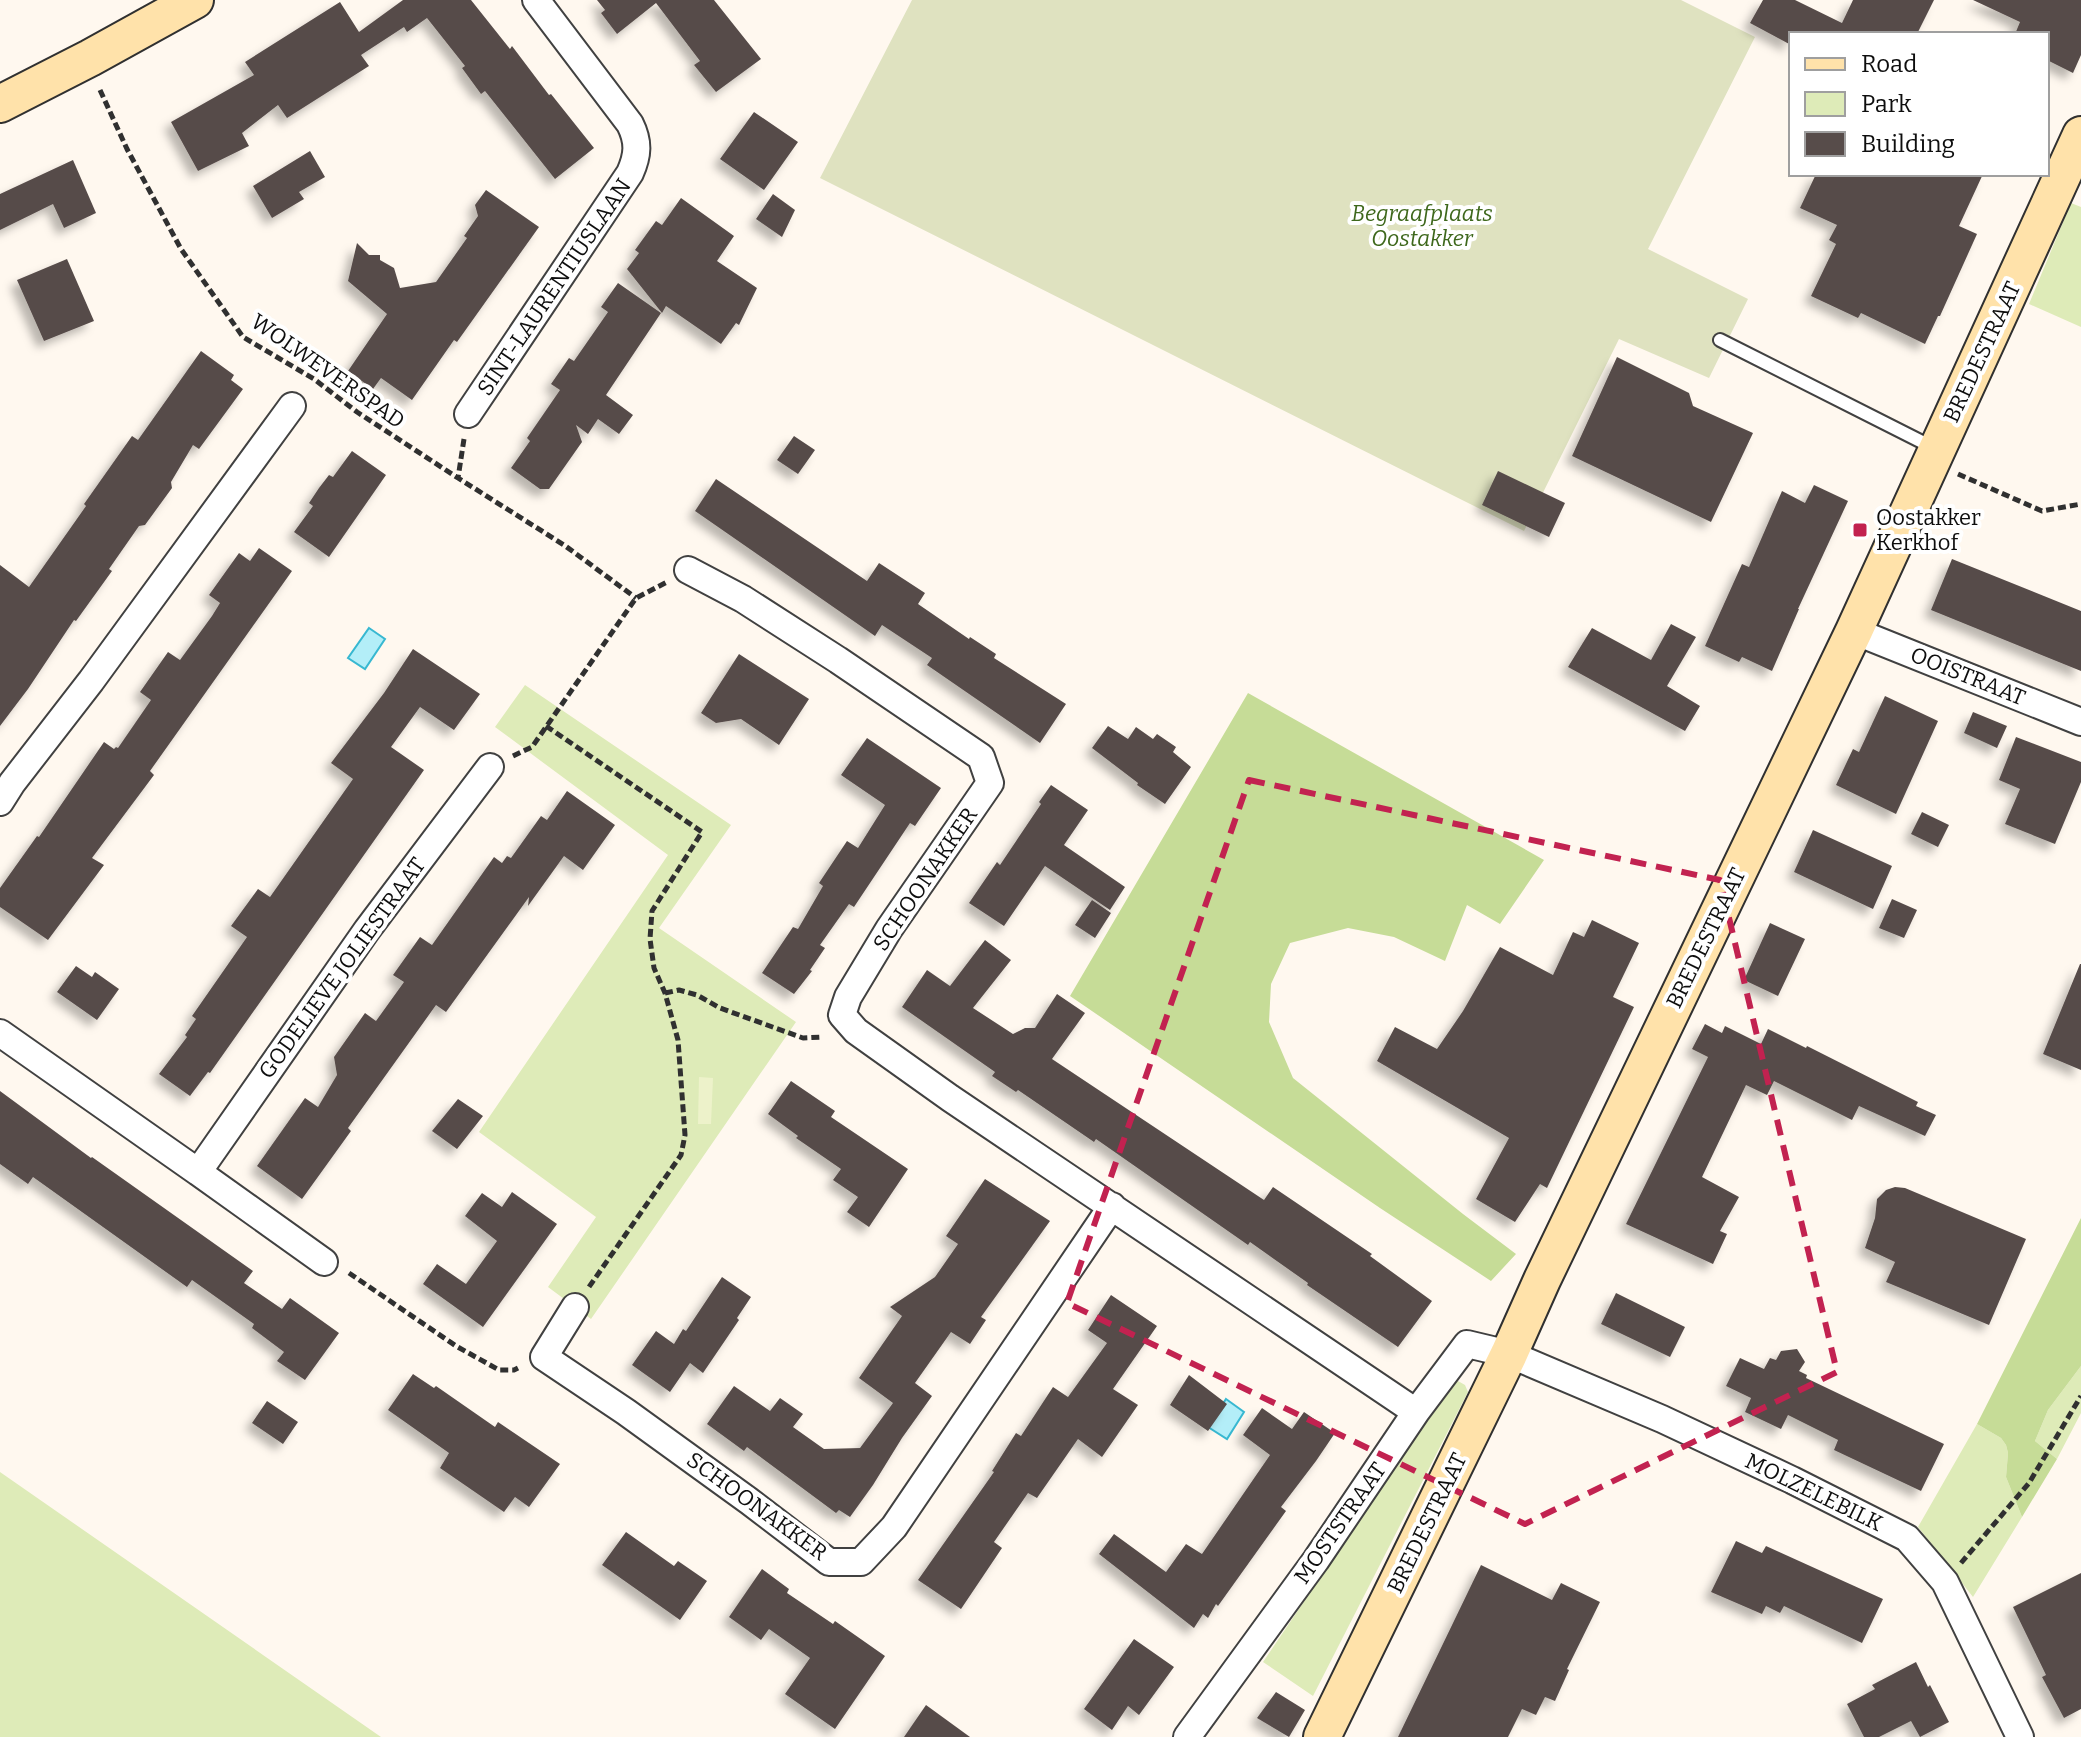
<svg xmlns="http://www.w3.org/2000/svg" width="2081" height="1737" font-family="Bitter,serif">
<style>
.green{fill:#deebb8}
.forest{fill:#c6dc97}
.cemetery{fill:#dfe2c0}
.pitch{fill:#edf2ca}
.water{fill:#b3eef8;stroke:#38b8d1;stroke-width:2}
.building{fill:#574c4a;filter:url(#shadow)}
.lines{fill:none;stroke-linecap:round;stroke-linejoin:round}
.lane-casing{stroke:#414141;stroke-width:16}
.street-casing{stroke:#414141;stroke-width:30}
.secondary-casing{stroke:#303030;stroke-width:40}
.path{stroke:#303030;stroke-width:5;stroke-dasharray:8 4;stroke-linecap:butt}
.lane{stroke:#fff;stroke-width:12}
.street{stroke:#fff;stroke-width:26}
.secondary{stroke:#ffe2aa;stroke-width:36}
.marked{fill:none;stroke:#c22250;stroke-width:6;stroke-dasharray:16 10;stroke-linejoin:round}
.poi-dot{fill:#c22250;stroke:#fff;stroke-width:3}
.labels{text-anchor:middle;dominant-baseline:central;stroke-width:8;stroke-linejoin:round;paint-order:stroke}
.park-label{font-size:22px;font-style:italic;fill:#3e681c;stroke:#fff}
.street-label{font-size:22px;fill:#0e0e0e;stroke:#fff}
.poi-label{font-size:22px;fill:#0e0e0e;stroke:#fff;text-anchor:start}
</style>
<defs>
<filter id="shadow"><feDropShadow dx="-7" dy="7" stdDeviation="4" flood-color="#0004"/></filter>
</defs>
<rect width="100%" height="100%" fill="#fff8ef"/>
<path class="green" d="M2071,203l10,4v120l-52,-23z
M525,685l206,140 -72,103 137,94 -205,297 -43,-32 48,-70 -117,-85 189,-277 -173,-128z
M2081,1366v47l-24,46 -22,-18 13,-31z
M1458,1381l7,4 3,7 -155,304 -50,-34 188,-278z
M1977,1424l24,14 5,7 2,8 -2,24 16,40 -49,80 -55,-70z
M0,1472l381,265h-381z"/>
<path class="forest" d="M1248,693l296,167 -44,64 -33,-19 -22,56 -51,-24 -46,-9 -58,15 -19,41 -2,38 24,56 170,136 53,40 -25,27 -111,-73 -310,-212z
M2081,1218v148l-33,44 -13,31 22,18 -35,58 -16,-40 2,-24 -2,-8 -5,-7 -24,-14z"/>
<path class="cemetery" d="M912,0h769l74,37 -107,212 100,50 -39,79 -90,-39 -95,192 -704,-353z"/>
<path class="pitch" d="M699,1077l14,1 -2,46h-13z"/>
<path class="water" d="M369,628l16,11 -20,30 -17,-11z
M1226,1399l18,13 -17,27 -19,-12z"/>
<path class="building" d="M403,0h68l39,49 2,-3 37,49 2,-1 43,54 -39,31 -70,-88 -4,3 -19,-26 3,-2 -38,-48 -20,14 -3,-5 -43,28 8,11 -82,52 -9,-13 -36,28 7,13 -51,25 -27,-49 83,-47 -9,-13 95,-60 19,30z
M597,0h117l47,59 -45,33 -22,-27 6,-4 -44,-58 -39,31 -16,-21 4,-3z
M1763,0h32l47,23 11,-23h81l-17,34h-126v11l-41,-22z
M1973,0h108v55l-8,18 -26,-13v-26h-32l5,-12z
M754,112l44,30 -34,48 -44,-31z
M310,151l15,26 -26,15 5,7 -32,19 -19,-32z
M73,160l23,53 -32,15 -11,-24 -53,26v-36z
M1816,174h167l-24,52 18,8 -37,82h-2l-13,28 -64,-31 -3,5 -47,-22 25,-52 -7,-4 8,-15 -37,-17z
M486,190l53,37 -82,115 -3,-2 -42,60 -31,-22 -8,11 -25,-18 39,-57 -39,-33 9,-38 12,12h11v5l14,8 6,20 36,-6 31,-44 -3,-2 14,-20 -3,-11z
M773,194l22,16 -13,27 -26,-18z
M681,198l53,38 -17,25 40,27 -18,37 -3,-2 -15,21 -55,-38 -4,7 -35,-44 12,-16 -4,-3 21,-29 6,4z
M67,259l27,62 -50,20 -27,-61z
M618,283l43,30 -55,82 27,20 -14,19 -21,-15 -10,15 -12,-9 6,17 -33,47h-9l-29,-21 19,-27 -3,-3 33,-48 -9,-6 18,-26 5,3 34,-49 -7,-5z
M201,351l33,24 -3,5 12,9 -44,60 -6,-4 -22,37 1,6 -27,37 -6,1 -30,43 3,2 -36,50 -2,-1 -46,69 -28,37v-161l29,22 57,-81 -2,-2 48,-68 6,4z
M1617,357l72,36 4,13 60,27 -42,89 -139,-66z
M794,436l21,14 -17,24 -21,-14z
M352,451l34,24 -57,82 -35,-25 19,-26 -4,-3 10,-15 10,-13 4,2z
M1498,471l67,32 -16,34 -67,-32z
M716,479l151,102 12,-18 46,30 -7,11 51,35 1,-2 26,17 -2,4 72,46 -26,39 -113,-78 5,-7 -50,-33 -7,11 -180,-125z
M1814,485l34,16 -50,108h1l-27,62 -30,-14 -3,5 -34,-16 37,-82 7,3 33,-76 23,12z
M259,548l33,23 -142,200 4,4 -62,83 12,7 -56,75 -48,-33v-19l37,-52 2,1 65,-95 10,7 2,-2 2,1 33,-48 -11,-8 28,-40 12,8 32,-44 8,-13 -11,-8 30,-42 11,8z
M1952,559l129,52v60l-150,-61z
M1671,624l25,13 -29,49 33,20 -15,25 -117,-64 24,-39 59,32z
M413,649l67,45 -26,36 -34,-23 -29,40 33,23 -214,303 -2,-1 -18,24 -31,-22 28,-37 -2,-2 11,-16 -4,-3 55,-79 -16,-11 27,-37 12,8 83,-118 -22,-16 53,-70z
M739,654l70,45 -30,46 -38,-26 -25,4 -15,-10z
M1885,696l53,25 -42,93 -60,-29 17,-36 6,3z
M1973,712l34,14 -10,22 -33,-15z
M1108,726l20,13 8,-12 17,12 4,-5 19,13 -3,5 18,15 -26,37 -28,-19 1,-2 -46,-35z
M2016,737l65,25v20l-26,62 -50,-20 15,-35 -21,-9z
M867,738l74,50 -26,38 -5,-3 -56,84 -5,-3 -29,41 5,3 -15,22 2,1 -18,23 -32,-21 31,-46 5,2 25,-43 -4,-3 28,-42 11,7 27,-43 -44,-30z
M1051,785l37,25 -24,35 61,42 -15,23 -65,-44 -41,60 -35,-23 28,-41 3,3 41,-61 -2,-2z
M567,791l48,34 -32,45 -19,-14 -36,50 1,-9 -83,115 -10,-7 -88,123 3,3 -49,68 -45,-33 48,-68 13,9 19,-32 -3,-18 31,-44 11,8 28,-39 -11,-7 27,-38 12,8 62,-88 8,6 5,-7 4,2 30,-42 6,4z
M1922,812l27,13 -11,22 -27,-13z
M1813,830l79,36 -19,43 -79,-37z
M1892,899l25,11 -13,28 -25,-10z
M1092,900l19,13 -16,25 -20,-13z
M1592,920l47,23 -26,54 21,10 -87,181 -7,-4 -25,38 -39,-23 33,-61 -132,-77 18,-34 42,22 26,-38 37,-64 53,28 20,-43 11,5z
M1770,923l35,16 -27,57 -34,-16z
M985,940l26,20 -38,48 40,26 12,-6h10l22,-34 28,19 -33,46 212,141 9,-13 99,67 -2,2 62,45 -34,46 -91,-62 1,-2 -58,-41 -2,3 -152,-106 -2,3 -76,-52 -2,2 -24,-16 3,-4 -93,-65 25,-37 23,16z
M2080,964h1v106l-38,-16z
M76,966l16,11 3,-5 24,17 -22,31 -40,-28z
M1705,1024l17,9 3,-7 36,18 7,-15 38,19 1,-2 111,56 -2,4 20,9 -11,21 -66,-30 -7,14 -78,-39 -7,14 -21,-10 -44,92 37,20 -19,34 7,3 -14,30 -87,-40 82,-167 -16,-8z
M791,1081l44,30 -4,6 77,52 -39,58 -22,-15 11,-15 -25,-17 8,-11 -45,-31 2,-2 -30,-22z
M0,1091l91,67 1,-1 161,114 -9,12 38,26 8,-11 49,35 -34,47 -28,-19 7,-9 -32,-24 2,-4 -62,-44 -5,7 -154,-110 -5,7 -28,-20z
M458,1099l25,17 -26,33 -25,-18z
M985,1179l65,42 -69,96 5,3 -16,24 -19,-12 -36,51 17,13 -30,42 -29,47 -23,32 -11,-7 -3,3 -89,-66 -3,4 -37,-27 27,-38 36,25 10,-13 23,16 -10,13 31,22 36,-1 33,-45 -34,-25 43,-62 -12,-9 45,-30 23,-33 -12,-8z
M1895,1187l10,1 121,51 -37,86 -103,-43 9,-20 -30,-14 10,-30 2,-19 9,-9z
M512,1192l45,32 -74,103 -60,-43 14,-20 29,20 31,-43 -32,-25 17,-23 20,14z
M722,1277l29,20 -14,21 2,2 -36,53 -13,-10 -20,29 -38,-27 24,-34 18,13 9,-15 3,2z
M1616,1293l69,34 -15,30 -69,-33z
M1111,1295l46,31 -44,63 25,16 -36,52 -24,-18 -41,59 -9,-5 -34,49 8,6 -41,61 -43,-29 76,-108 -2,-1 24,-38 5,3 32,-49 15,10 39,-54 -19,-13z
M1797,1349l8,13 -6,9 8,4 -1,3 138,66 -23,47 -87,-41 4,-10 -50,-25 -7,14 -36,-17 6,-14 -25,-12 14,-28 24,11 6,-11 6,2 5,-9z
M413,1374l21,14 2,-2 59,41 3,-5 62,42 -31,43 -14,-10 -11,15 -64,-44 9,-15 -61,-43z
M1189,1375l38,29 -19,27 -38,-26z
M267,1401l31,21 -15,22 -31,-21z
M1262,1408l30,21 12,-17 31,21 -19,28 -35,46 5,4 -68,95 -2,-2 -8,14 -5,-4 -9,14 -95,-74 15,-20 52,38 20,-28 16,10 68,-99 -27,-20z
M626,1532l48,34 4,-5 29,20 -27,39 -78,-55z
M1736,1541l26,12 4,-7 117,53 -21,44 -78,-37 -4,7 -14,-7 -4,8 -51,-22z
M1481,1565l71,35 9,-17 39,19 -33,67 2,1 -14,31 -10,-4 -9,18 -14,-6 -14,28h-110z
M762,1569l27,20 -2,4 46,31 2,-3 50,35 -50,73 -50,-35 25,-36 -41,-29 -8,11 -32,-23z
M2081,1573v136l-17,9 -22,-41 4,-2 -33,-68z
M1134,1639l40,28 -35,48 -11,-9 -16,24 -28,-21z
M1916,1662l12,25 2,-2 19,37 -29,15 -9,-16 -32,16h-15l-17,-33 28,-15 -3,-4z
M1276,1692l29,18 -16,27 -32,-19z
M926,1705l44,32h-66z"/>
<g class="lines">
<defs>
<path id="lane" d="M1720,340l214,108"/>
<path id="street" d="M468,414l162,-241c8,-18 9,-31 0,-49l-94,-124
M688,570l55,29 95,61 143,97 9,26 -101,146 -41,68 -6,18 14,16 94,67 466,314
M1854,631l227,91
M0,802l12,-19 79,-102 201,-275
M0,1033l198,139 169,-242 123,-163
M198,1172l126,90
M575,1307l-31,50 82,55 123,89 80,61h32l33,-35 218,-321
M1187,1737l129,-177 100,-148 51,-68 42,10 153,65 130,61 115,58 38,44 75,155"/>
<path id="secondary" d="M0,104l90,-46 105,-58
M1322,1737l187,-383 33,-74 312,-649 227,-496"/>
</defs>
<use href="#lane" class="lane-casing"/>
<use href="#street" class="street-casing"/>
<use href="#secondary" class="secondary-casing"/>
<path class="path" d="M100,90l27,59 54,100 62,88 71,42 43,33 101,66
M464,439l-6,39 106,67 72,53
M1958,474l84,37 39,-7
M546,726l156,106 -50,79 -2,28 4,29 11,25 13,47 7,95 -4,20 -92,132
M513,756l19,-9 104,-149 31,-16
M665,993l14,-3 18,5 23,13 83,30 20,-1
M349,1273l107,73 43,24h15l4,-2
M1961,1563l68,-80 52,-87"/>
<use href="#lane" class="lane"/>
<use href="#street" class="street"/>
<use href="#secondary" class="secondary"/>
</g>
<path class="marked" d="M1249,780l471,100 117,492 -312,152 -458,-221z"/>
<rect class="poi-dot" x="1852" y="522" width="16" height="16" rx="4"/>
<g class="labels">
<g class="park-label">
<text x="1422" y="213">Begraafplaats<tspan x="1422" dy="25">Oostakker</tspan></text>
</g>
<g class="street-label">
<text transform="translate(554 287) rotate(-56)">SINT-LAURENTIUSLAAN</text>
<text transform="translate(1982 352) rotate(-65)">BREDESTRAAT</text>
<text transform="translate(328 371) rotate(35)">WOLWEVERSPAD</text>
<text transform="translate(1968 676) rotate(22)">OOISTRAAT</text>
<text transform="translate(925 879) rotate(-56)">SCHOONAKKER</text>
<text transform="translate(1706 938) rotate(-64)">BREDESTRAAT</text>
<text transform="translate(342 968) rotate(-54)">GODELIEVE JOLIESTRAAT</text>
<text transform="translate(1814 1492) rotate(26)">MOLZELEBILK</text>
<text transform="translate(757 1506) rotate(36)">SCHOONAKKER</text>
<text transform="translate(1340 1523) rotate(-55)">MOSTSTRAAT</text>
<text transform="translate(1427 1523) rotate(-64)">BREDESTRAAT</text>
</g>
<g class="poi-label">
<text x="1876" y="517">Oostakker<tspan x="1876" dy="25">Kerkhof</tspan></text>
</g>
</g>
<rect x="1789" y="32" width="260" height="144" fill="#ffffff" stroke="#9f9f9f" stroke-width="2"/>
<rect x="1805" y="58" width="40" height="12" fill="#ffe2aa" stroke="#9f9f9f" stroke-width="2"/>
<text x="1861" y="72" font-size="24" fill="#0e0e0e">Road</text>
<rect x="1805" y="92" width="40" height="24" fill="#deebb8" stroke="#9f9f9f" stroke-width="2"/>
<text x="1861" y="112" font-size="24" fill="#0e0e0e">Park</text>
<rect x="1805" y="132" width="40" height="24" fill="#574c4a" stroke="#9f9f9f" stroke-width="2"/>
<text x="1861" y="152" font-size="24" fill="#0e0e0e">Building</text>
</svg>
